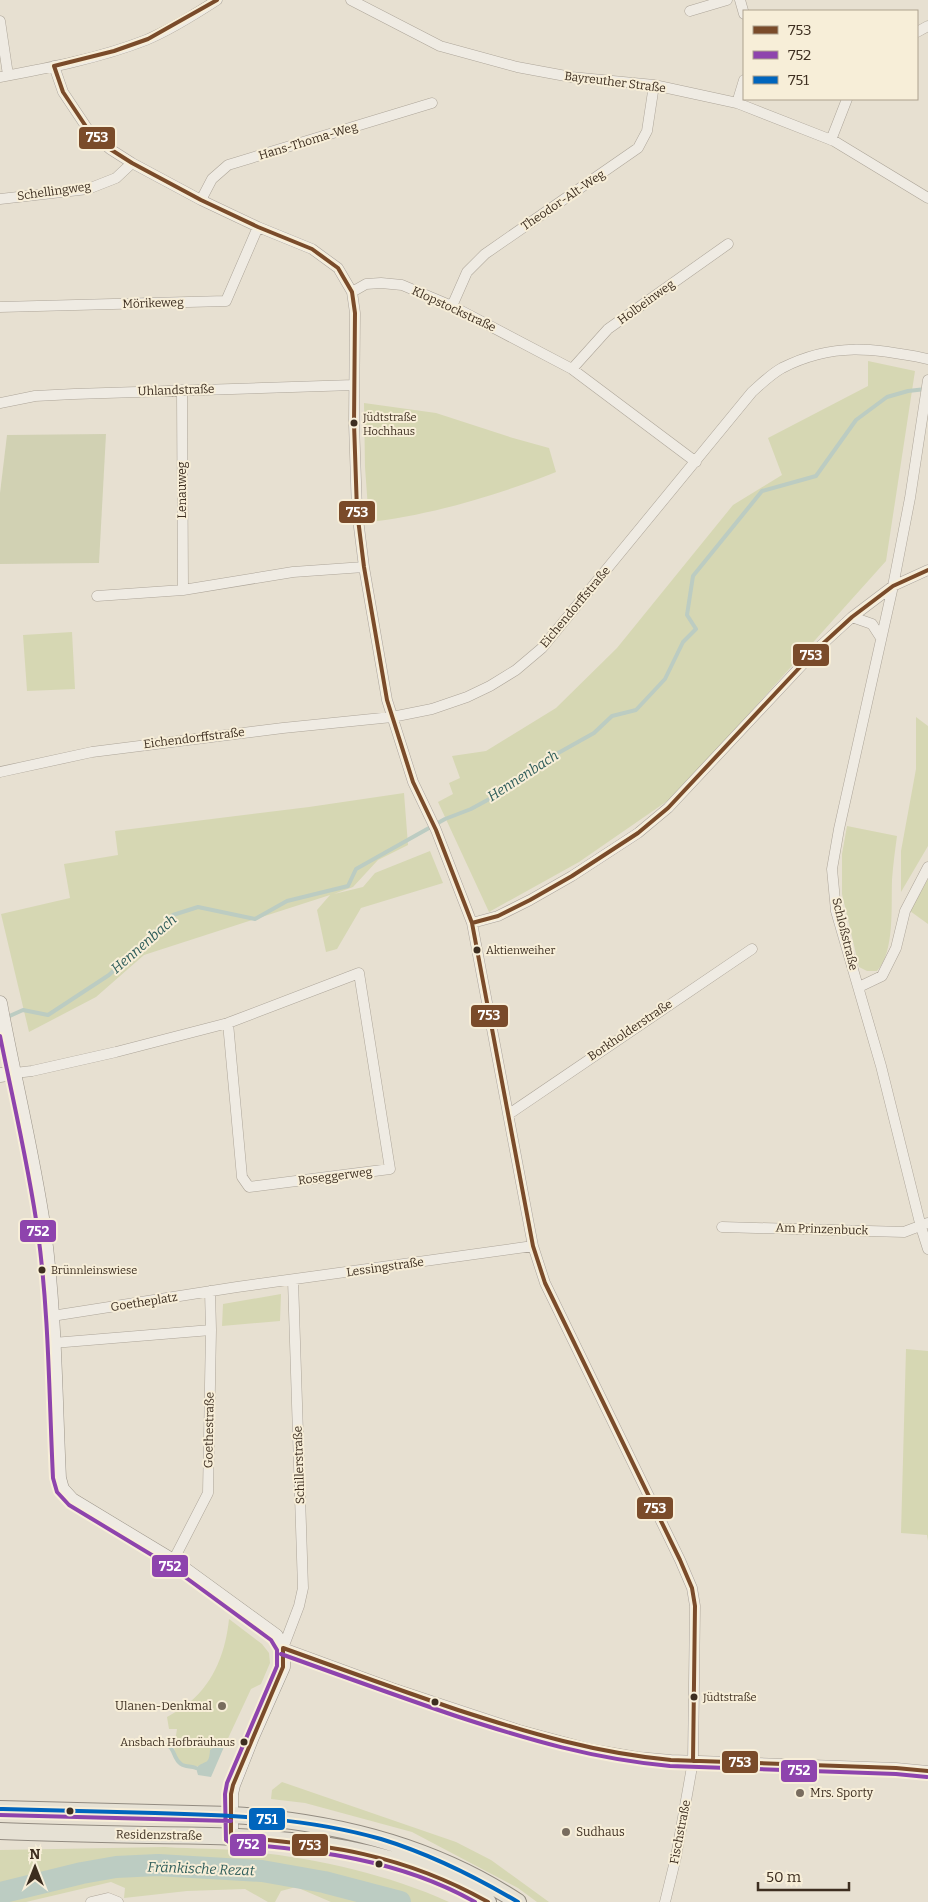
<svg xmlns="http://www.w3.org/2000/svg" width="928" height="1902" font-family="Bitter,serif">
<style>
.green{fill:#d6d7b3}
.cemetery{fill:#d1d1b3}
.water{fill:#bcccc2}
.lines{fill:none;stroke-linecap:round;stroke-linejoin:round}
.stream{stroke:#bcccc2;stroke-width:4}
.river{stroke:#bcccc2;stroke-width:22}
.street-casing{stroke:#ada599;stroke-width:11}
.secondary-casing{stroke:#9c958a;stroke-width:15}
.primary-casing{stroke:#928b80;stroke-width:18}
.street{stroke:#efebe3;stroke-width:10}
.secondary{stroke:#efebe3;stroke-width:14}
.primary{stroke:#e6e1d4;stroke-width:16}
.bus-1-casing{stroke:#f7eed8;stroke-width:8}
.bus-2-casing{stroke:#f7eed8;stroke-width:8}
.bus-3-casing{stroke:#f7eed8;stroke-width:8}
.bus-1{stroke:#7a4b2a;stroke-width:4}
.bus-2{stroke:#8e44ad;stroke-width:4}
.bus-3{stroke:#0065bd;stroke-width:4}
.bus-dot{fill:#3d2e20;stroke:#f7eed8;stroke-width:2}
.poi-dot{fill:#786c5e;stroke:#f7eed8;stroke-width:2}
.labels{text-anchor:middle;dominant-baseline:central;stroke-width:4;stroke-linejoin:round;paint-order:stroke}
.bus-label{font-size:11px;fill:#3d2e20;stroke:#f7eed8;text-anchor:start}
.street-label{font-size:12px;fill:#3d2e20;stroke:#f7eed8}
.poi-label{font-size:12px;fill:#3d2e20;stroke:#f7eed8;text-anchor:start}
.water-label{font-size:14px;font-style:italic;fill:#2f5d5a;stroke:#f7eed8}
.line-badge{stroke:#f7eed8;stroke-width:2}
.badge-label{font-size:14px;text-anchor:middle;font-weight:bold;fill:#fff}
</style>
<rect width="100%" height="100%" fill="#e7e0d1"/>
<path class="green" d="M868,361l47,10 -29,190 -210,234 -97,67 -90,50 -51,-110 15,-8 -4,-11 11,-5 -8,-22 34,-5 70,-43 61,-60 116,-143 49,-30 -14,-37 100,-52z
M364,403l72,10 77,25 36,10 7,24c-55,22 -128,44 -187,50l-4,-55z
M72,632l3,57 -48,2 -4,-56z
M916,717l12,9v120l-27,46v-41l15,-82z
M404,793l4,52 -30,15 -25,27 -19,7 29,-7 12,-14 55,-22 13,32 -82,25 -24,41 -11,3 -9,-42 13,-15 -186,60 -48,42 -67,35 -28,-118 69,-16 -6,-34 54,-9 -3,-24 194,-24z
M847,826l50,10c-2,15 -4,29 -5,44 -1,25 3,72 -15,91h-10l-8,-4 -17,-73v-40z
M928,879v45l-18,-13z
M281,1294l-1,27 -58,5 1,-22z
M906,1349l22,2v190l-1,-6 -26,-2z
M229,1619l33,25 7,9 1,10 -9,21 -10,5 -27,58h-10l-4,3c0,4 1,8 -2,11 -9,10 -29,6 -33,-7 -2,-7 1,-17 2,-25h-8l-2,-12c8,-5 16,-9 23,-15 25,-21 36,-52 39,-83z
M282,1782l174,60 35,18 58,42h-12l-19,-14 -106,-56 -107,-29 -34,-4 1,-9z
M165,1847c29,2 59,1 88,5 66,7 136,23 196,50h-118l-35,-15 -15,4 -6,11h-7l-23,-13 -58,2 -63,7 1,-10 -14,-6 -85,20h-26v-52z"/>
<path class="cemetery" d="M106,434l-7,129 -99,1v-71l7,-58z"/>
<path class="water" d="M219,1746l5,1 -13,30 -13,-2 -2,-7c10,-9 13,-2 14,-18l4,-3z"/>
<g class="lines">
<path class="stream" d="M5,1018l18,-8 25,5 61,-40 64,-60 25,-8 57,12 32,-18 61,-15 8,-17 89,-50 26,-10 33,-18 22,-20 68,-38 18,-17 24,-6 29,-31 18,-37 13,-13 -9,-14 6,-39 69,-85 54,-15 40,-56 31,-23 21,-6 18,-2
M167,1745c8,3 6,14 14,19 4,3 10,2 15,4"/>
<path class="river" d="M0,1893l82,-20 34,-6 42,-2 104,6 62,11 76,20"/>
<defs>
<path id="street" d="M351,0l89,46 77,21 54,10 83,8 83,18 97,38 94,57
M740,0l4,14
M690,11l37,-11
M0,21l8,54
M917,32l11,-6
M54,66l9,26 26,39 21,18 22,14 69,37 57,27 54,22 26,19 14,24 3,21 -1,110 3,88 7,56 23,133 26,82 23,48 36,93 61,323 12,37 135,277 12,28 3,18 -2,155 -17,96 -11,45
M0,77c49,-9 100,-19 146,-37 22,-9 51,-27 71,-40
M737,103l7,-23
M831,140l16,-41
M0,199l88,-10 28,-11 16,-15
M201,200l11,-21 16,-14 204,-62
M352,292l14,-8 15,-1 21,2 50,21 120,63 124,93
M452,306l15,-34 18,-18 153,-106 9,-17 7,-46
M0,307l226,-6 32,-74
M572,369l36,-40 120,-85
M928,380l-18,118 -17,88 -54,243 -7,40 4,42 45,155 40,161 7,22
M182,390l1,200
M0,403l35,-7 39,-2 280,-9
M97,596l86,-6 110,-18 71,-5
M852,617l20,7 9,14
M0,772l92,-20 191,-24 109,-11 40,-8 35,-12 23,-11 26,-16 26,-22 210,-256c9,-8 19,-18 30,-24 51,-26 92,-20 146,-9
M472,923l26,-7 32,-16 42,-24 66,-43 30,-25 148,-158 36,-33 41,-31 35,-16
M859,987l23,-11 14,-28 9,-37 23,-44
M15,1073l17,-2 84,-19 112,-29 131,-50 31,196 -141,18 -7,-10 -14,-154
M509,1114l243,-165
M722,1227l182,5 24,-9
M293,1280l10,308 -4,18 -16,42 109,40 127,42 71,19 47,8 34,3 225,8 32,3
M52,1316l185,-29 296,-41
M53,1343l158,-13
M173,1561l35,-68 3,-163 -1,-39
M91,1902l17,-4 10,4"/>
<path id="secondary" d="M0,1003c14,76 33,151 44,228 11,82 11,164 15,247l3,11 10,11 101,61 103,75 7,12v19l-31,70 -19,48 -2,9v43
M0,1075l15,-2"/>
<path id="primary" d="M0,1809l231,6c102,6 201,30 287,87
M0,1831c50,2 101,3 151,4 114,1 238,4 337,67"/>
</defs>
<use href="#street" class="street-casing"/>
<use href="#secondary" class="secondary-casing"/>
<use href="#primary" class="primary-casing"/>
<use href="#street" class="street"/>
<use href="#secondary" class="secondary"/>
<use href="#primary" class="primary"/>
<defs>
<path id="bus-1" d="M217,0l-69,39 -34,12 -60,15 9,26 26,39 21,18 22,14 69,37 57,27 54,22 26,19 14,24 3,21 -1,110 3,88 7,56 23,133 26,82 23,48 36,93 61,323 12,37 135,277 12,28 3,18 -2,155
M472,923l26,-7 32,-16 42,-24 66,-43 30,-25 148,-158 36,-33 41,-31 35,-16
M488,1902c-85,-48 -161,-58 -257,-65v-43l2,-9 50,-118v-19c58,21 116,42 175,62 71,23 138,43 213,50l225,8 32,3"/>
<path id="bus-2" d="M0,1036c13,65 29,131 38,197 11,81 11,163 15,245l4,14 12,13 101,61 101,74 6,10v16l-50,117 -2,11 1,46 4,3c85,7 169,16 245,59
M281,1654c58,21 116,42 175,62 73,24 138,43 214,50l226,8 31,3
M0,1815l231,6"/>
<path id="bus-3" d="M0,1809c52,1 104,3 155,4 77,2 152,5 226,26 49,15 93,37 137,63"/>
</defs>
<use href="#bus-1" class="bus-1-casing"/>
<use href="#bus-2" class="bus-2-casing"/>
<use href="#bus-3" class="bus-3-casing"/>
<use href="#bus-1" class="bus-1"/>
<use href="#bus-2" class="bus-2"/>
<use href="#bus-3" class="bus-3"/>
</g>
<g class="bus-dot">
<circle cx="354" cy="423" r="4.5"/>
<circle cx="477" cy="950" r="4.5"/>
<circle cx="42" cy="1270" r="4.5"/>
<circle cx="694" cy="1697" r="4.5"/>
<circle cx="435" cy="1702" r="4.5"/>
<circle cx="244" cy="1742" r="4.5"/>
<circle cx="70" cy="1811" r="4.5"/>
<circle cx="379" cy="1864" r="4.5"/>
</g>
<g class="poi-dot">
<circle cx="222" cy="1706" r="5"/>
<circle cx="800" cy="1793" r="5"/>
<circle cx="566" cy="1832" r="5"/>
</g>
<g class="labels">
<g class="bus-label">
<text x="363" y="417">Jüdtstraße<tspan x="363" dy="14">Hochhaus</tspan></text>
<text x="486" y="950">Aktienweiher</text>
<text x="51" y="1270">Brünnleinswiese</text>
<text x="703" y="1697">Jüdtstraße</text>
<text x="235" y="1742" text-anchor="end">Ansbach Hofbräuhaus</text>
</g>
<g class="street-label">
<text transform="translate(615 82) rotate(7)">Bayreuther Straße</text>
<text transform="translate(308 141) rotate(-17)">Hans-Thoma-Weg</text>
<text transform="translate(54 191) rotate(-8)">Schellingweg</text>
<text transform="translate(563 200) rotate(-34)">Theodor-Alt-Weg</text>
<text transform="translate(646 302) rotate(-36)">Holbeinweg</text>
<text transform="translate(153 303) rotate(-2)">Mörikeweg</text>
<text transform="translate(454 309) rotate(25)">Klopstockstraße</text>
<text transform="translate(176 390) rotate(-2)">Uhlandstraße</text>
<text transform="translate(182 490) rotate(-90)">Lenauweg</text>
<text transform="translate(575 607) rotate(-50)">Eichendorffstraße</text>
<text transform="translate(194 738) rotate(-7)">Eichendorffstraße</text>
<text transform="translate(845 934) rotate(76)">Schloßstraße</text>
<text transform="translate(630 1030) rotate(-34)">Borkholderstraße</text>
<text transform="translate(335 1176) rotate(-7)">Roseggerweg</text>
<text transform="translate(822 1229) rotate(2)">Am Prinzenbuck</text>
<text transform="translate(385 1267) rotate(-8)">Lessingstraße</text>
<text transform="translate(144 1302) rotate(-9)">Goetheplatz</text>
<text transform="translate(209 1430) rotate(-89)">Goethestraße</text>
<text transform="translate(299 1465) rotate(-92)">Schillerstraße</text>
<text transform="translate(680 1832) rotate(-79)">Fischstraße</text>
<text transform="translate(159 1835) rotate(1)">Residenzstraße</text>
</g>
<g class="poi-label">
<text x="212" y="1706" text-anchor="end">Ulanen-Denkmal</text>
<text x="810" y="1793">Mrs. Sporty</text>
<text x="576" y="1832">Sudhaus</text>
</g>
<g class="water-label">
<text transform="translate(523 776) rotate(-33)">Hennenbach</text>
<text transform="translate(144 944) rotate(-41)">Hennenbach</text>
<text transform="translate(201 1869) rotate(2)">Fränkische Rezat</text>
</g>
</g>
<g class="line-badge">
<rect x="78" y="126" width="38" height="24" rx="5" fill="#7a4b2a"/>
<rect x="338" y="500" width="38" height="24" rx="5" fill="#7a4b2a"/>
<rect x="792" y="643" width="38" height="24" rx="5" fill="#7a4b2a"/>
<rect x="470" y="1004" width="39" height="24" rx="5" fill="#7a4b2a"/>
<rect x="19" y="1219" width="38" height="24" rx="5" fill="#8e44ad"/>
<rect x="636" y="1496" width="38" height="24" rx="5" fill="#7a4b2a"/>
<rect x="151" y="1554" width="38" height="24" rx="5" fill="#8e44ad"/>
<rect x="721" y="1750" width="38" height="24" rx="5" fill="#7a4b2a"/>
<rect x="780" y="1759" width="38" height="24" rx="5" fill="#8e44ad"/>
<rect x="248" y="1807" width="38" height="24" rx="5" fill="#0065bd"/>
<rect x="229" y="1833" width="38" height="24" rx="5" fill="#8e44ad"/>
<rect x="291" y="1833" width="38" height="24" rx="5" fill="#7a4b2a"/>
</g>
<g class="badge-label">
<text x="97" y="142">753</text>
<text x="357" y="517">753</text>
<text x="811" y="660">753</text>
<text x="489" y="1020">753</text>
<text x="38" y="1236">752</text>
<text x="655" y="1513">753</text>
<text x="170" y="1571">752</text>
<text x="740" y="1767">753</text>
<text x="799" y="1775">752</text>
<text x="267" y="1824">751</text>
<text x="248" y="1849">752</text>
<text x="310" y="1850">753</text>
</g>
<rect x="743" y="10" width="175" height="90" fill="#f7eed8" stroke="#ada18e"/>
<rect x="753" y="26" width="25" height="8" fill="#7a4b2a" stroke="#ada18e"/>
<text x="788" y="35" font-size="15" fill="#3d2e20">753</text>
<rect x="753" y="51" width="25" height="8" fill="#8e44ad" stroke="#ada18e"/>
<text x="788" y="60" font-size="15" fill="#3d2e20">752</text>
<rect x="753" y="76" width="25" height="8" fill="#0065bd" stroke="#ada18e"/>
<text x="788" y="85" font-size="15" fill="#3d2e20">751</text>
<g transform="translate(35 1867)" stroke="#f7eed8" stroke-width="4" paint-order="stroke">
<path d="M0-4L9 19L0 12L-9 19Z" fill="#3d2e20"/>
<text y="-8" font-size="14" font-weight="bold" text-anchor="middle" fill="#3d2e20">N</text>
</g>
<path d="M758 1882v8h91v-8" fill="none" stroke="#3d2e20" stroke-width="2.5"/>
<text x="766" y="1882" font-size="15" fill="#3d2e20" stroke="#f7eed8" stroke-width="4" paint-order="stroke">50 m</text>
</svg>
